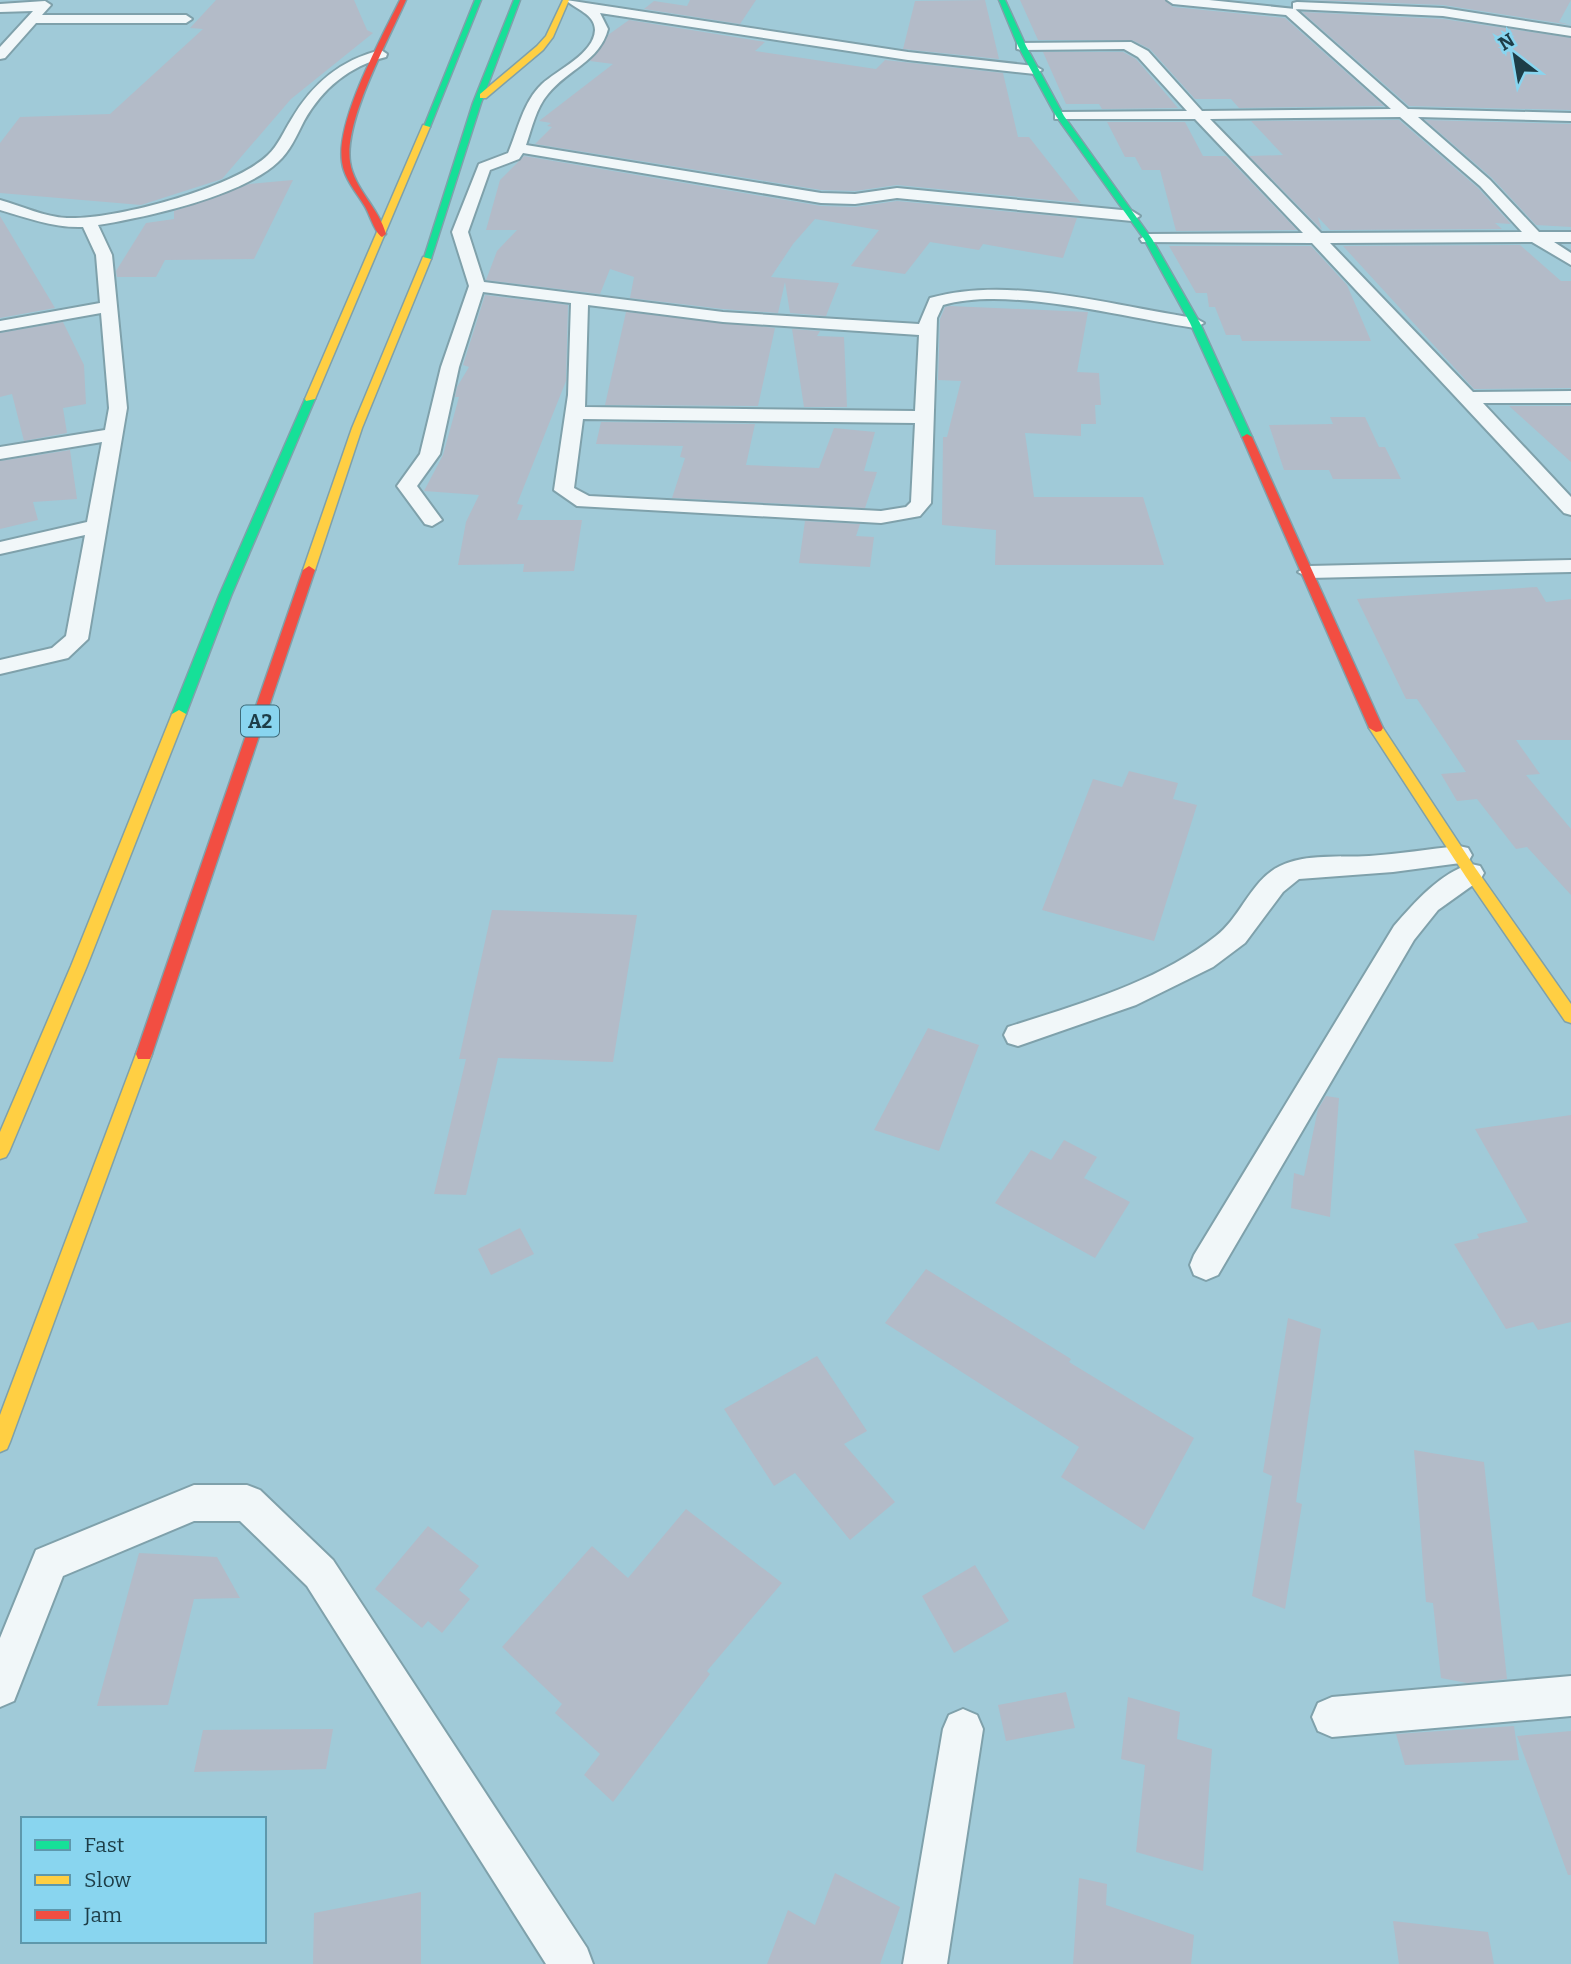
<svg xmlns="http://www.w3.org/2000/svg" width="1571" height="1964" font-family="Bitter,serif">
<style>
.building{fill:#b3bbc8}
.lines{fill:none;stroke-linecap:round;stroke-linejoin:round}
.street-casing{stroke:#7fa1ab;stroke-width:4}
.fast-casing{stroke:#7fa1ab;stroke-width:3}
.slow-casing{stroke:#7fa1ab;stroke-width:3}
.jam-casing{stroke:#7fa1ab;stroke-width:3}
.street{fill:#f1f7f9;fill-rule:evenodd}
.fast{fill:#16e098;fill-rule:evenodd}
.slow{fill:#ffcf43;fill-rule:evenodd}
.jam{fill:#f24e42;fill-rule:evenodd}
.labels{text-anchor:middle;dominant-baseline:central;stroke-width:5;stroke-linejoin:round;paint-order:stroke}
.shield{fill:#89d5ef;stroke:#3d6b79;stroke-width:2}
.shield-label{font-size:19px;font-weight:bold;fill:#1d3d47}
</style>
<rect width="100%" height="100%" fill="#a0cad8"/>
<path class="building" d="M216,0h138l13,30 6,3 -82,66 -69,80 -81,26 -141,-12v-50l20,-26 90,-3 93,-85 -13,-1z
M690,0h66l-16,24 -96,-15 10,-8 33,5z
M985,0l14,59 -96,-10 12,-48z
M1020,0h145l8,7 112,11 99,88 -145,2 -8,-9h-36l-45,-50 -18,-9h-94z
M1312,0h259l-12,22 12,3 -128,-20z
M1302,12l141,7 128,19v72l-162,-4z
M629,20l136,22 -10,9 121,18 9,-9 118,13 15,64h11l52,66 -184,-18 -42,6 -34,-1 -286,-46 17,-17 -5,-1 4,-3 -12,-2 74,-57 -23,-3 18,-26z
M1043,52h80l13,7 42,49 -76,1 -3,-5h-33z
M1399,120l79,68 33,36 -16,-1 7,6 -172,1 -12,-13 4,13 -73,-74 34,-1 -32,-34z
M1425,120l146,4v103l-35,-2 -44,-47z
M1107,122h78l18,34h23l71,74 -121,1 -16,-61h-18l-7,-13h-10z
M524,156l297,50 34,1 42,-6 180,17 -14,40 -80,-14 -4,6 -49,-8 -25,32 -54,-8 28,-36 -64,-11 -22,25 -22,33 68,6 -13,33 -36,-3 -5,-31 -7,31 -55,-4 -93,-11 4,-21 -24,-8 -10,25 -114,-14 11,-29 20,-21h-31l14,-50z
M293,180l-39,79 -89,1 -9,17h-39l-1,-6 30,-48 28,-4v-8l75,-27z
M0,216l55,92 -55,10z
M1520,245l41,36h10v107l-97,1 -131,-143z
M1169,246h142l36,39 24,56h-129l-2,-6h-14l-11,-28h-6l-2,-14h-11z
M485,295l83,10 -2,76 -49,123 6,1 -6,15h65l-8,51 -51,1 1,-8 -66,1 8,-43 13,-27 -55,-4 19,-36 16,-58h-4l2,-10 12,-20 -6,-2z
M950,306l138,6 -11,60 22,1 2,32h-6l1,19h-15v12l-56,-3 9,64h109l21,68h-169l1,-35 -54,-5 1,-88h4l14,-56 -23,-1 2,-61 5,-12z
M626,312l149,16 -17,78 -153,-1z
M63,322l21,43 2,39 -23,4 4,25 -43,8 -12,-47 -12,3v-64z
M792,329l28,2 -3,5 27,1 3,70h-43z
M1509,406h62v56z
M1330,417h35l14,30h6l16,32h-68l-4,-9h-45l-15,-45 64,-1z
M601,422l154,2 -9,41 73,3 15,-40 41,4 -11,39 13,1 -12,36 -193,-10 13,-40 -5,-1 3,-11 -87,-2z
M70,450l7,49 -44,3 5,18 -38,9v-68z
M805,521l55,3 -4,12 18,1 -4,30 -71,-4z
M1537,587l9,15 25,-3v141h-55l24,34 -14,1 45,54v66l-44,-48 -11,2 -39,-50 -20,2 -16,-27 25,-2 -49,-73h-11l-49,-100z
M1129,771l49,12 -5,16 24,6 -43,136 -112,-31 51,-131 29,8z
M492,910l145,5 -24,147 -115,-4 -32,137 -32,-1 32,-135h-7z
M928,1028l51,17 -40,106 -65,-21z
M1326,1096l13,2 -9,119 -39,-9 3,-35 10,3 14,-67z
M1571,1115v207l-33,8 -5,-8 -27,7 -52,-85 25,-6 -2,-4 51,-12 -53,-93z
M1064,1140l33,17 -13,21 46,24 -35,56 -100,-55 36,-53 20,10z
M520,1228l14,26 -43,21 -13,-26z
M926,1269l145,90 -2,3 125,76 -50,92 -83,-53 18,-30 -194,-124z
M1288,1318l33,11 -25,173 6,2 -17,105 -33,-13 20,-120 -9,-4z
M817,1356l50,75 -23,13 51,58 -45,38 -55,-67 -21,13 -50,-77z
M1414,1450l70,12 23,217 -40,4 -26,-5 -8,-75 -7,-1z
M686,1509l96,74 -75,88 3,3 -97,128 -29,-27 16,-21 -45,-41 7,-9 -60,-57 90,-101 36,32z
M428,1526l51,40 -20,24 11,9 -28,34 -14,-12 -6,7 -47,-39z
M139,1553l78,4 23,41 -46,1 -26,106 -71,1z
M975,1565l34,56 -55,32 -32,-57z
M1066,1692l9,36 -69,13 -8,-36z
M1128,1697l52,15 -3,27 35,10 -9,122 -67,-19 9,-87 -24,-6z
M1514,1726l5,34 -114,5 -9,-31z
M333,1729l-7,40 -132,3 9,-42z
M1571,1731v144h-3l-51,-139z
M835,1873l65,34 -20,57h-113l21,-54 27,15z
M1079,1878l28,6 -1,21 88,30 -3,29h-118z
M421,1892v72h-108l1,-51z
M1393,1921l95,11 6,32h-95z"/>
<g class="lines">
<defs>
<path id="street" d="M566,0l342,52 127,14 7,4 -7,4 -127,-14 -308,-47 8,16c-8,32 -41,41 -60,65 -12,14 -16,34 -22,51l295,48 34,1 42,-6 235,23 8,5 -8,5 -235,-23 -42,6 -34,-1 -298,-50 -4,6 -29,11 -22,62 16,50 239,30 196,12 11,-26c81,-23 183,8 265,20l9,5 -9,5c-70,-10 -185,-42 -252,-23l-6,13 -6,185 -11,13 -39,7 -304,-17 -23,-16 14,-95 3,-92 -88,-11 -24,75 -19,87 -23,32 25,34 -10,6 -7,-2 -28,-38 23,-32 21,-87 28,-81 -17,-54 27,-68 29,-11c10,-23 15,-51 34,-69 15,-14 52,-30 53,-54 0,-16 -20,-21 -29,-30zM588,305l135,17 196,13 -4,76 -330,-4zM583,419l332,4 -4,79 -5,5 -25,4 -292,-15 -15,-8z
M1167,0h42l86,9 113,100 163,4v8l-153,-4 72,63 49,52h32v10h-17l17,11v12l-39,-23 -202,1 143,149 98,-1v12h-88l88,94v18l-7,-2 -252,-270 -170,-1 -2,-3 8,-5 155,-1 -108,-114h-140v-6l5,-1 127,-1 -49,-54 -14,-8 -102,1 -5,-1v-6l114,-1 17,9 54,60 189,-2 -105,-94 -113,-11zM1400,117l80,69 42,46 -201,1 -111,-114z
M45,1l6,4 -9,10h144l6,4 -6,4h-150l-31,35 -5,1v-12l33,-36 -33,1v-8z
M1297,2l146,6 128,20v8l-128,-20 -150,-7v-6z
M381,50l6,4 -1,3c-37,9 -64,32 -82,64 -7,14 -14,30 -26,41 -36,34 -131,55 -180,63l14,30 15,153 -39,231 -20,19 -68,16v-14l52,-12 14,-12 19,-101 -85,19v-12l87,-20 15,-80 -102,17v-12l105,-17 4,-22 -8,-95 -101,18v-10l100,-18 -4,-48 -13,-28c-29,1 -55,-9 -83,-17v-10c22,6 44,17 67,18 47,2 167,-30 201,-63 10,-9 16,-24 23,-35 21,-36 49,-60 90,-70z
M1571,560v12l-262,6 -11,-6 11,-6z
M1459,846l9,2 4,7 -4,7 -75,10 -94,7 -16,13 -38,51 -32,24 -77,38 -118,41 -10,-3 -4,-8 4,-8c71,-23 148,-44 208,-91 25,-19 35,-56 64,-70 27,-13 60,-8 89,-10 30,-2 60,-7 90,-10z
M1471,864l9,2 4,7 -4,7 -42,30 -24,30 -196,335 -12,5 -12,-5 -4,-10 4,-10 200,-329c21,-24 46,-53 77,-62z
M194,1485h53l13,5 73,70 254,388 6,16h-47l-239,-378 -67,-65h-46l-131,55 -49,125 -14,6v-69l36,-88z
M1571,1676v40l-239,21 -14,-6 -6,-14 6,-14 14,-6z
M963,1709l14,6 6,14 -36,235h-44l40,-235 6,-14z"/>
<path id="fast" d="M475,0h6l-51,127 -7,2z
M514,0h6l-39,103 -50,156 -8,2 50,-158z
M999,0h6l21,46 38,70 88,123 48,84 52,114 -1,2 -9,-2 -52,-114 -46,-84 -88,-123 -38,-70z
M310,396l5,3 -84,197 -45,118 -7,4 -5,-1 -2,-3 47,-118 86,-197z"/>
<path id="slow" d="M563,0h6l-16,37 -10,13 -57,48h-6v-4l57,-48 9,-10z
M423,125l7,2 -115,272 -9,2 -1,-2z
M423,257l8,2 -69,169 -47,142 -6,4 -4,-1 -2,-3 49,-142z
M179,710l7,4 -99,252 -78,186 -3,5 -6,2v-27l71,-166 101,-252z
M1376,724l5,1 95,144 95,135v19l-6,-2 -99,-144 -97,-149z
M144,1047l6,2 2,5 -142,388 -3,7 -7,3v-37l136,-361 2,-5z"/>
<path id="jam" d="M400,0h6c-17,39 -62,120 -56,162 4,27 29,46 36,72l-4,3c-8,-5 -12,-23 -18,-32 -8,-13 -20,-27 -22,-43 -6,-42 39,-123 58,-162z
M1247,434l5,3 131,291 -2,3 -5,1 -7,-4 -127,-291z
M309,566l6,4 -163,484 -2,5h-12l-2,-5 167,-484z"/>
</defs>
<use href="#street" class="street-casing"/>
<use href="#fast" class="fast-casing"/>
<use href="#slow" class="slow-casing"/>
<use href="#jam" class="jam-casing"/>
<use href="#street" class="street"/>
<use href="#fast" class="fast"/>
<use href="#slow" class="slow"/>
<use href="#jam" class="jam"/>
</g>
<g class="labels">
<rect class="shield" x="241" y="705.5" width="38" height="31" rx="5"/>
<g class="shield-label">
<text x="260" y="721">A2</text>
</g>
</g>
<rect x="21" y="1817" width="245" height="126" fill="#89d5ef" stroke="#5e98ac" stroke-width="2"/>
<rect x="35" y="1840" width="35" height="10" fill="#16e098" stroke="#5e98ac" stroke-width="2"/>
<text x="84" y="1852" font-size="21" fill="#1d3d47">Fast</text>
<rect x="35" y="1875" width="35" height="10" fill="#ffcf43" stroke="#5e98ac" stroke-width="2"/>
<text x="84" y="1887" font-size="21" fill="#1d3d47">Slow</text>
<rect x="35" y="1910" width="35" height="10" fill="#f24e42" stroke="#5e98ac" stroke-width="2"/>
<text x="84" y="1922" font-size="21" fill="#1d3d47">Jam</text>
<g transform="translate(1515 56) rotate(329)" stroke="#89d5ef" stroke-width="5" paint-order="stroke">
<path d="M0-5L12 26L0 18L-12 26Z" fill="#1d3d47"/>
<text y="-10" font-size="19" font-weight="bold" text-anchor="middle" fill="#1d3d47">N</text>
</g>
</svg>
